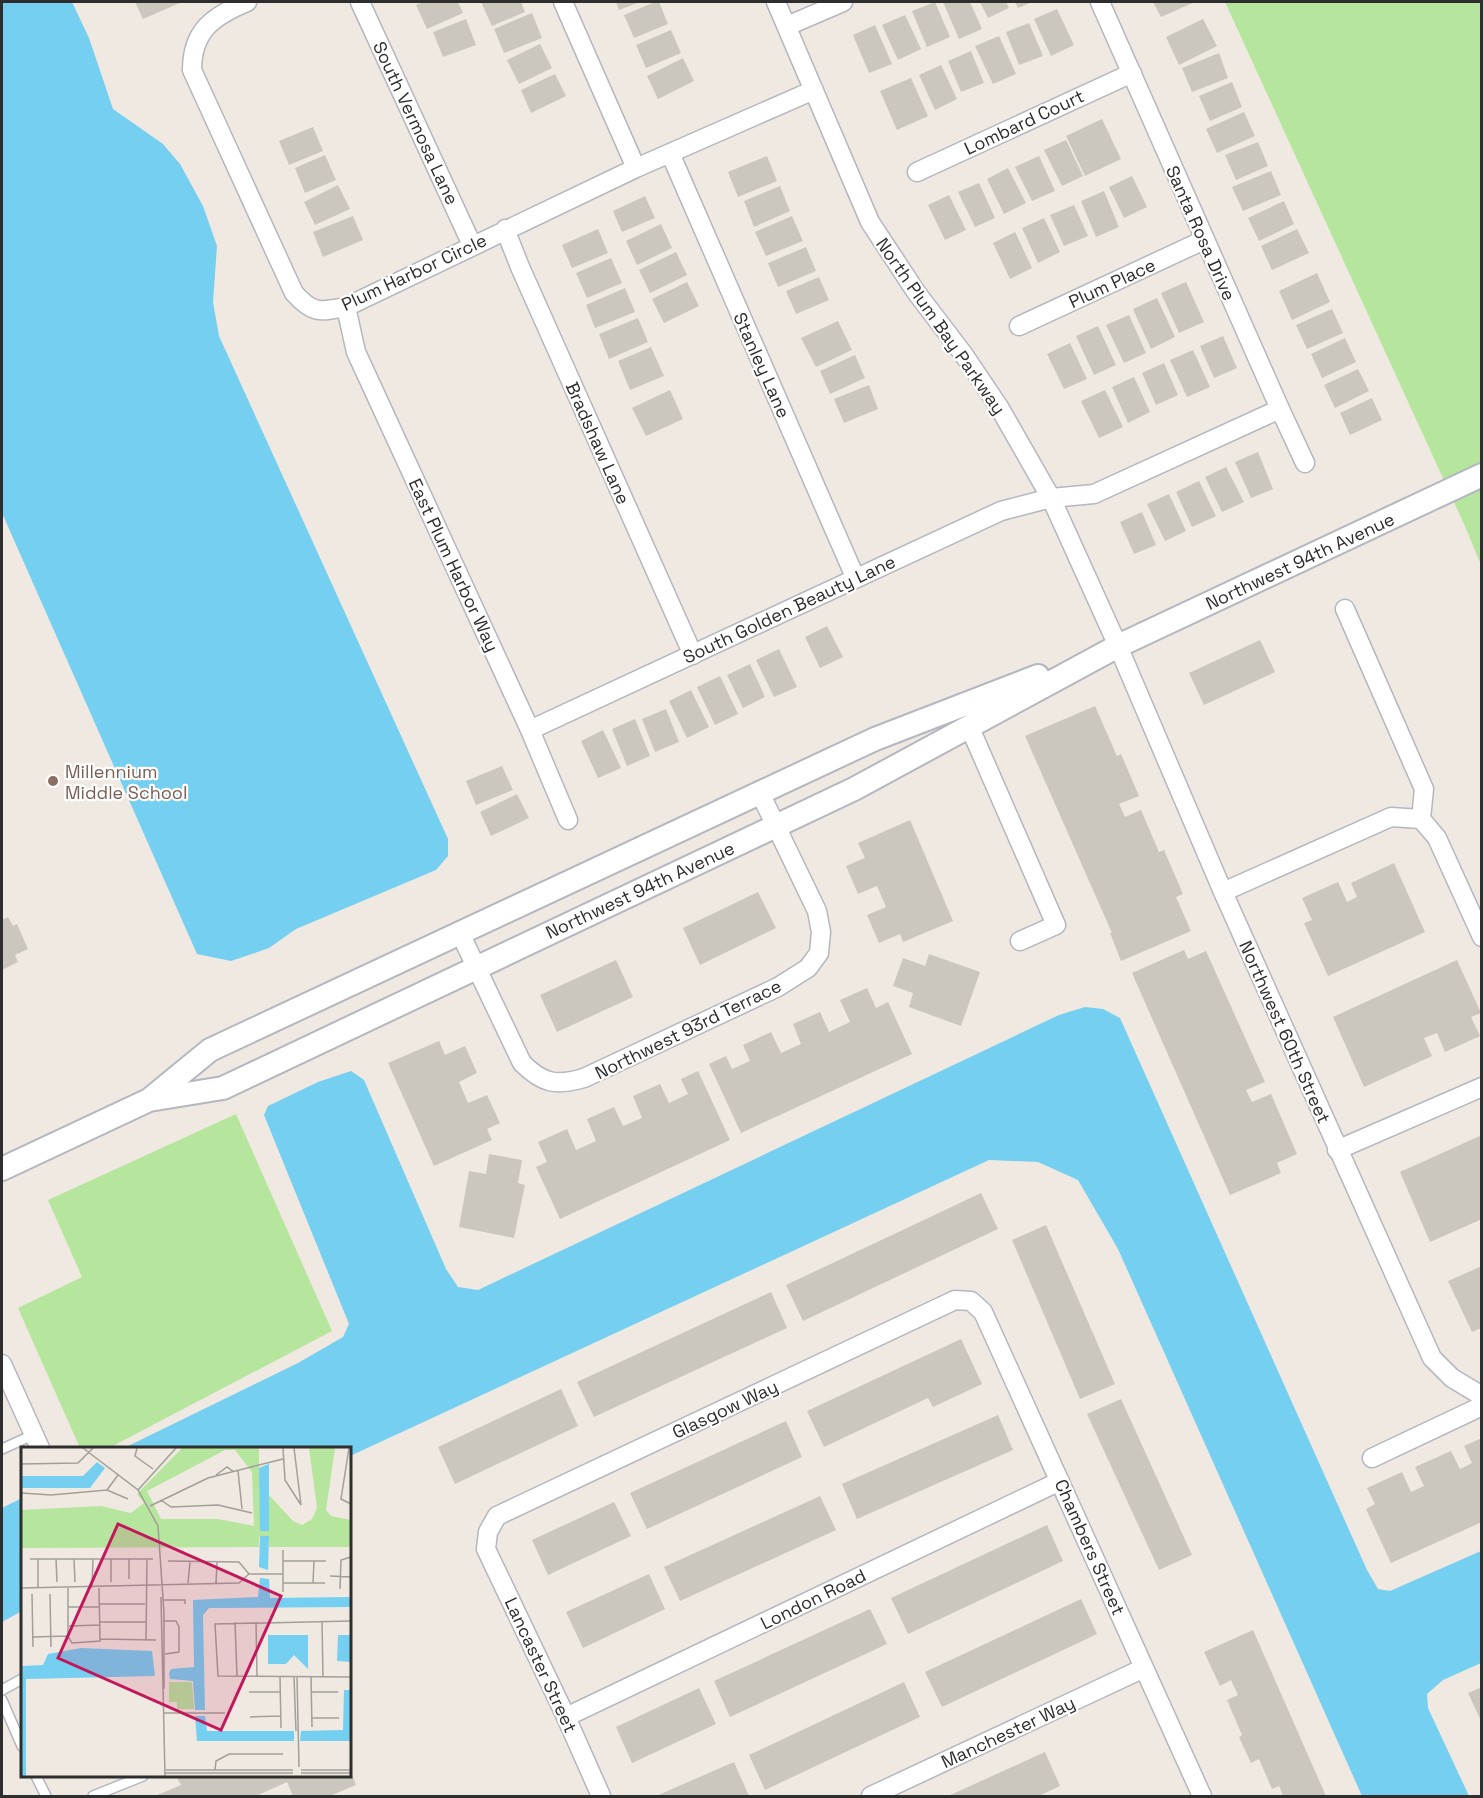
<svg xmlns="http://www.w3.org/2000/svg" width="1483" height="1798" font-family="'Space Grotesk',sans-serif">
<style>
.green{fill:#b6e59e}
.water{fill:#75cff0}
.building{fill:#cbc7bf}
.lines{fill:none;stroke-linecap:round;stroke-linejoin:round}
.service-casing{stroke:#b4b7c1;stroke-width:12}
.minor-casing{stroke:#b4b7c1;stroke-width:21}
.tertiary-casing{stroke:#b4b7c1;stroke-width:26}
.service{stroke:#fff;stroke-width:9}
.minor{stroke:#fff;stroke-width:18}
.tertiary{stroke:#fff;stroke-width:22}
.education-dot{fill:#8d6e63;stroke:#fff;stroke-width:2}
.labels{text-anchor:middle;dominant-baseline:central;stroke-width:4.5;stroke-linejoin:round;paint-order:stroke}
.street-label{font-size:18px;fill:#2e2e2e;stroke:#fff}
.education-label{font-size:18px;fill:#785e54;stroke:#fff;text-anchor:start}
.inset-road{fill:none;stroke:#a29e99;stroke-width:1.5}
.view{fill:#c2185b;fill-opacity:0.15;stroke:#c2185b;stroke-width:3}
.inset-edge{fill:none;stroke:#2e2e2e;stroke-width:3}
</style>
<rect width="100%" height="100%" fill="#efe9e1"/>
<path class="green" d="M1225,2h256v563l-17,-41z
M236,1114l96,217 -223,117h-29l-62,-140 64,-31 -34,-77z"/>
<path class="water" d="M2,2h70l17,36 24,71 50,35 17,20 23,42 14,40 -4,56 6,34 229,503v17l-12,14 -140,59 -27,19 -38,13 -34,-7 -195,-441z
M1085,1007l18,2 17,9 247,552 11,19 12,2 91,-40v112l-38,17 -16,14 1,14 41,88h-107l-244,-547 -40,-69 -40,-18 -49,-2 -639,296v-8h-226l174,-85 45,-26 6,-13 -85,-209 4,-9 50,-24 33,-11 13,9 82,189 12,18 20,3 581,-275z
M22,1498v113l-20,11v-114z"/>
<path class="building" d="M135,2h47l-39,17z
M423,2h35l5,11 -36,16 -11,-24z
M481,2h40l4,10 -33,14z
M616,2h24l-21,8z
M655,2h4l9,22 -34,14 -10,-23z
M935,2l15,35 -23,10 -15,-36z
M943,2h27l12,27 -23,10z
M980,2h26l3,6 -21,10z
M1015,2h17l-14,6z
M1153,2h42l-34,15z
M1057,9l17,36 -23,11 -17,-37z
M532,13l10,25 -38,15 -10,-24z
M905,15l16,34 -23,11 -16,-35z
M466,19l10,26 -33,12 -10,-25z
M1203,19l14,27 -38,19 -13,-28z
M1029,23l14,33 -24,9 -13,-33z
M875,25l17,39 -23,9 -16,-38z
M671,30l10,23 -35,15 -10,-23z
M999,36l17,38 -23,10 -18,-38z
M540,44l12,24 -33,16 -12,-24z
M971,51l13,32 -23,9 -13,-31z
M1219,53l9,25 -36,14 -10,-24z
M683,58l11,23 -36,18 -11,-23z
M941,65l16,34 -22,11 -16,-35z
M555,74l11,22 -35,17 -10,-23z
M911,78l17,38 -31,14 -17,-39z
M1232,82l10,25 -32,14 -11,-25z
M1244,112l11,24 -38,17 -11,-24z
M1102,119l19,40 -36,17 -19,-40z
M313,127l10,24 -34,14 -10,-24z
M1066,140l17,36 -21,10 -18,-36z
M1258,142l10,24 -32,14 -11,-25z
M325,155l11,25 -31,13 -10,-25z
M767,156l10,25 -39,16 -10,-25z
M1039,156l16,35 -23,10 -17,-34z
M1008,168l18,35 -22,11 -17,-35z
M1271,171l10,24 -38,16 -11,-24z
M1132,176l15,31 -23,11 -15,-31z
M979,183l16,35 -20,9 -17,-35z
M338,185l12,24 -35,16 -11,-23z
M780,186l10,25 -36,16 -10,-26z
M1104,191l15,36 -23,10 -15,-36z
M949,195l17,35 -21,10 -17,-35z
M645,196l10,22 -33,14 -9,-21z
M1284,201l10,23 -35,17 -11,-23z
M1074,205l14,31 -24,10 -14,-31z
M353,216l10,24 -40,17 -10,-25z
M792,216l11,25 -37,15 -11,-24z
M1044,218l16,34 -22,11 -16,-35z
M661,224l11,24 -35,17 -11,-24z
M598,229l10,24 -36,15 -10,-23z
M1297,229l12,24 -37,17 -11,-24z
M1015,232l17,36 -22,11 -17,-36z
M806,247l10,24 -38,16 -10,-24z
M676,252l11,23 -37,18 -11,-23z
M611,258l11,25 -35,15 -11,-25z
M1317,273l13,29 -38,18 -13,-29z
M819,277l10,23 -33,14 -10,-23z
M687,282l12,24 -35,17 -12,-24z
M1186,282l18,40 -25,11 -18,-40z
M625,288l10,24 -40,16 -9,-23z
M1157,298l18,39 -24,12 -18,-40z
M1332,309l11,24 -36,16 -11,-24z
M1129,315l17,38 -22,10 -18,-38z
M638,318l10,24 -39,17 -10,-25z
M838,321l14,29 -36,17 -15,-29z
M1098,326l18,39 -22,10 -18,-39z
M1223,336l14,32 -23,10 -14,-32z
M1345,338l11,24 -34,16 -11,-24z
M1070,343l17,36 -23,10 -17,-35z
M651,347l13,29 -34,14 -12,-29z
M1193,350l17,37 -23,10 -17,-37z
M855,355l10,23 -35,16 -10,-23z
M1164,363l14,32 -22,10 -14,-32z
M1358,369l11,22 -34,17 -11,-23z
M1134,377l16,35 -22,11 -16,-36z
M869,385l9,24 -34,14 -10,-24z
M670,390l13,29 -37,17 -14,-28z
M1105,390l18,37 -24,11 -18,-37z
M1372,398l10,22 -32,15 -10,-22z
M1258,452l15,37 -22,9 -16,-36z
M1226,467l18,35 -22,10 -17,-35z
M1199,481l17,35 -24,11 -16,-35z
M1169,494l17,37 -21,10 -18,-37z
M1142,512l14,33 -22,9 -14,-32z
M827,626l16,31 -23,11 -15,-31z
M1260,640l15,32 -71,33 -15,-32z
M779,649l18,38 -23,10 -18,-37z
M750,664l15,33 -22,11 -16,-33z
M720,676l18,38 -23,11 -18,-38z
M691,690l18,37 -22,11 -18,-37z
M1095,706l22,50 4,-2 18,42 -20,8 6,13 16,-7 18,42 5,-2 19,44 -7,3 15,34 -70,30 -11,-28h2l-87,-197z
M666,709l13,33 -24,10 -13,-33z
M635,719l15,37 -23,10 -15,-37z
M603,730l18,38 -23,10 -17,-37z
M502,766l11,24 -37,15 -10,-24z
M517,794l12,24 -38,18 -11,-24z
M910,820l43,101 -50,21 -3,-8 -21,9 -12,-28 19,-8 -9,-21 -19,8 -12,-28 19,-8 -7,-15z
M1394,863l31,69 -97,44 -24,-53 8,-3 -10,-22 36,-16 9,20 10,-5 -6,-14z
M758,892l18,36 -76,37 -17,-37z
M8,917l5,9 4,-2 11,25 -13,6 3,7 -16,8v-50z
M1184,950l4,9 18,-8 59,131 -19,8 6,12 19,-8 26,60 -20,9 4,10 -51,22 -98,-222z
M929,954l51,18 -19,54 -52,-19 4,-14 -20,-7 10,-28 22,8z
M616,960l17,37 -76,35 -17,-37z
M1457,960l24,53 -10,4 9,19 -35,16 -8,-19 -13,5 8,18 -68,31 -31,-70z
M867,988l9,20 12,-6 24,52 -171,79 -32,-69 17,-8 6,13 18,-8 -7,-16 28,-13 10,21 20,-9 -8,-20 27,-12 9,20 21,-10 -10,-22z
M439,1041l6,14 20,-9 12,27 -18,9 9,21 19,-8 13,28 -13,6 5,11 -58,26 -46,-103z
M698,1071l32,69 -170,79 -24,-52 11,-5 -9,-20 29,-13 9,21 20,-9 -9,-22 27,-12 9,19 19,-8 -9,-22 27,-12 9,19 19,-9 -7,-15z
M1482,1135v84l-52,23 -30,-70z
M489,1154l33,6 -4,23 7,2 -11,53 -55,-11 10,-56 17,3z
M981,1193l17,36 -195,92 -17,-36z
M1046,1225l69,159 -35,15 -68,-159z
M1482,1266v62l-10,4 -24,-51z
M771,1292l16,36 -193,89 -17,-35z
M961,1339l21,45 -49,23 -5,-9 -104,49 -17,-36z
M561,1389l17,37 -123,58 -17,-37z
M1121,1399l71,156 -33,15 -72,-156z
M998,1415l15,35 -156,69 -15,-35z
M786,1421l16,36 -155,72 -17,-36z
M1482,1438v84l-91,41 -25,-54 9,-5 -8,-16 35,-16 9,20 13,-6 -9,-19 36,-16 9,18 12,-6 -8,-17z
M820,1496l16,34 -156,71 -16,-34z
M614,1502l17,34 -83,39 -16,-35z
M1047,1525l16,36 -155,73 -17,-36z
M649,1574l16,35 -82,39 -17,-36z
M1081,1599l16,35 -155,73 -17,-35z
M870,1609l17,35 -157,73 -16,-36z
M1253,1630l73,166h-43l-4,-10 -7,3 -13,-30 -8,4 -12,-26 3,-2 -15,-35 11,-5 -7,-15 -11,6 -16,-34z
M904,1682l16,35 -155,73 -16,-35z
M1482,1687v36l-14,-30z
M699,1688l17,36 -84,39 -16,-36z
M1045,1752l15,34 -19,9 1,1h-94z
M734,1762l15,34h-93z
M350,1770l6,15 -26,11h-37l-6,-14 -31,14h-101l26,-11 -5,-9h174z"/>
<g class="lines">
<defs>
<path id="service" d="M2,1449l31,-14
M2,1690l20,-11
M2,1700l20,46
M36,1776l10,20
M93,1796l50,-20"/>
<path id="minor" d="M247,2c-34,14 -55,29 -55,68l102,223c19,21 25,19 52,14l290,-139 178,-78
M360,2l112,243
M563,2l73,166
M776,2l94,220 46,70 48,63 35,52 52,91 67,148 105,246 209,466 20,20 30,18
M1100,2l180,407 25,54
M787,26l56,-24
M670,153l185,424
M917,172l215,-99
M505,229l15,38 173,388
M346,307l10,45 174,378 38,90
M1019,326l185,-86
M1345,609l79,180 -3,30 16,19 45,99
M970,728l86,197 -36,16
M530,730l471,-219 50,-13 43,-4 186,-85
M1223,892l168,-75 30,2
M460,933l62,130c21,21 34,23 62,15l194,-91 30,-19 11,-15 2,-21 -4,-21 -57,-118
M1337,1150l145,-63
M2,1364l38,84
M1372,1458l110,-52
M566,1717l494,-236
M601,1796l-35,-79 -80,-168 2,-17 9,-16 458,-216 16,1 12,11 219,484
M871,1796l273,-128"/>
<path id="tertiary" d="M149,1100l74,-12 631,-299 264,-143 364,-171
M2,1169l147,-69 61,-50 665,-311 163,-63"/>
</defs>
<use href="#service" class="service-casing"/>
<use href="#minor" class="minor-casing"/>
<use href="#tertiary" class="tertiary-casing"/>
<use href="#service" class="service"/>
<use href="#minor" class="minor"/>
<use href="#tertiary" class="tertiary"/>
</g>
<circle class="education-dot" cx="53" cy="781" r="6"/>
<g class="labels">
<g class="street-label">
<text transform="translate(1024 122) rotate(-25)">Lombard Court</text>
<text transform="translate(416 123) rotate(65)">South Vermosa Lane</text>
<text transform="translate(1201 233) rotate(66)">Santa Rosa Drive</text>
<text transform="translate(414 272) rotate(-25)">Plum Harbor Circle</text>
<text transform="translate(1112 283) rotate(-25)">Plum Place</text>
<text transform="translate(941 326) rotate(55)">North Plum Bay Parkway</text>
<text transform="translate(762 365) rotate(66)">Stanley Lane</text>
<text transform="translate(598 443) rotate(66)">Bradshaw Lane</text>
<text transform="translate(1300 561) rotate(-25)">Northwest 94th Avenue</text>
<text transform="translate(454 565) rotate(65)">East Plum Harbor Way</text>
<text transform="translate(789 609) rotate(-25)">South Golden Beauty Lane</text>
<text transform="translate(640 890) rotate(-25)">Northwest 94th Avenue</text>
<text transform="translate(688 1029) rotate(-26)">Northwest 93rd Terrace</text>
<text transform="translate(1285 1032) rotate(66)">Northwest 60th Street</text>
<text transform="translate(725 1409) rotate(-25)">Glasgow Way</text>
<text transform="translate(1090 1547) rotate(66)">Chambers Street</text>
<text transform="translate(813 1599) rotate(-26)">London Road</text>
<text transform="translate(541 1665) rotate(65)">Lancaster Street</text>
<text transform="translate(1008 1732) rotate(-25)">Manchester Way</text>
</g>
<g class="education-label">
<text x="65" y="771">Millennium<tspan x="65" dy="21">Middle School</tspan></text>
</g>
</g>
<g transform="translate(21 1447)">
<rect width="330" height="330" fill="#efe9e1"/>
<path d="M161,1h77v20l10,-4v31l24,26 9,4 10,-6 5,-11 -8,-60h26l-9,62 5,6 20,4v27h-82v-8l-10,-2v10l-238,1v-38l80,-4 30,7 13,-10 -7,-9zM204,3h10l17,22 2,54 -36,-7h-57l-14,-28zM148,235h23l2,27h-17v-7h-8z" fill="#b6e59e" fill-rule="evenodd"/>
<path d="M76,15l8,6 -15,20h-69v-12h62zM248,17v67h-9l-1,-63zM239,89h9l-1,34 -9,-3zM239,131l9,1 1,19 81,-1v10l-142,1 -6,7 2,95h-10l-2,-29 -23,-2 -1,-6 2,-4 23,-2 -1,-67 65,-3zM247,188h40v34l-14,-14 -8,9h-18zM317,188h13v27l-14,-1zM60,201l71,3 3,25 -129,3v97h-5v-110l22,-1 5,-11zM323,243h7v51h-51l1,-10 42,-1zM174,269h10l2,15h87v10h-97z" fill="#75cff0"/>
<path class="inset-road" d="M62,1l55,42 20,36 6,87v76M116,1l-2,8 18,13M262,1l2,32 16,25M273,1l7,57M328,1l-8,51 10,5M0,17l57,-1 15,-15M217,24l4,38M195,28l11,-8 7,5M86,43l11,-15M117,43l38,-42M0,46l30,2 56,-5 21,9M140,53l10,7 47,-2 34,8M129,59l58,-28 75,-19M262,103v42M9,112h123M17,112v29M35,112l1,23M53,112l1,23M90,112v23M108,112v20M147,114l71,1 10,12M262,114h43M228,127h34M309,129l21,1M167,136l2,-21M195,136l1,-21M262,136h42M292,136l1,-22M0,141l218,-5 10,-9M47,141v48l4,7 28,-2 -1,-53M71,141l1,-29M319,142l1,-29 10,-3M11,147l1,53M29,147l1,53M140,150l4,179M142,153h22v4M78,157h46M47,160h31M142,174h13l3,6v25l-14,2M330,174l-136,3 3,52 133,1M79,175h46M214,175l2,54M235,175l1,54M301,175l1,55M48,179l31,-1M11,190l36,-1M79,192l56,1M125,192l1,-80M259,230l1,51M273,230l2,54M276,230l2,90M290,230l1,50M228,245h32M290,245h27M143,266h61M229,270l31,-1M291,271h27M145,323h127M194,323l1,-9 13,-7h54M280,323h50M144,326h128M280,326h50"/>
<path class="view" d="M97,77l163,72 -60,134 -163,-72z"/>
<rect width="330" height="330" class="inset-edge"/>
</g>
<rect width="1483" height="1798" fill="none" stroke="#2e2e2e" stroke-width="6"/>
</svg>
